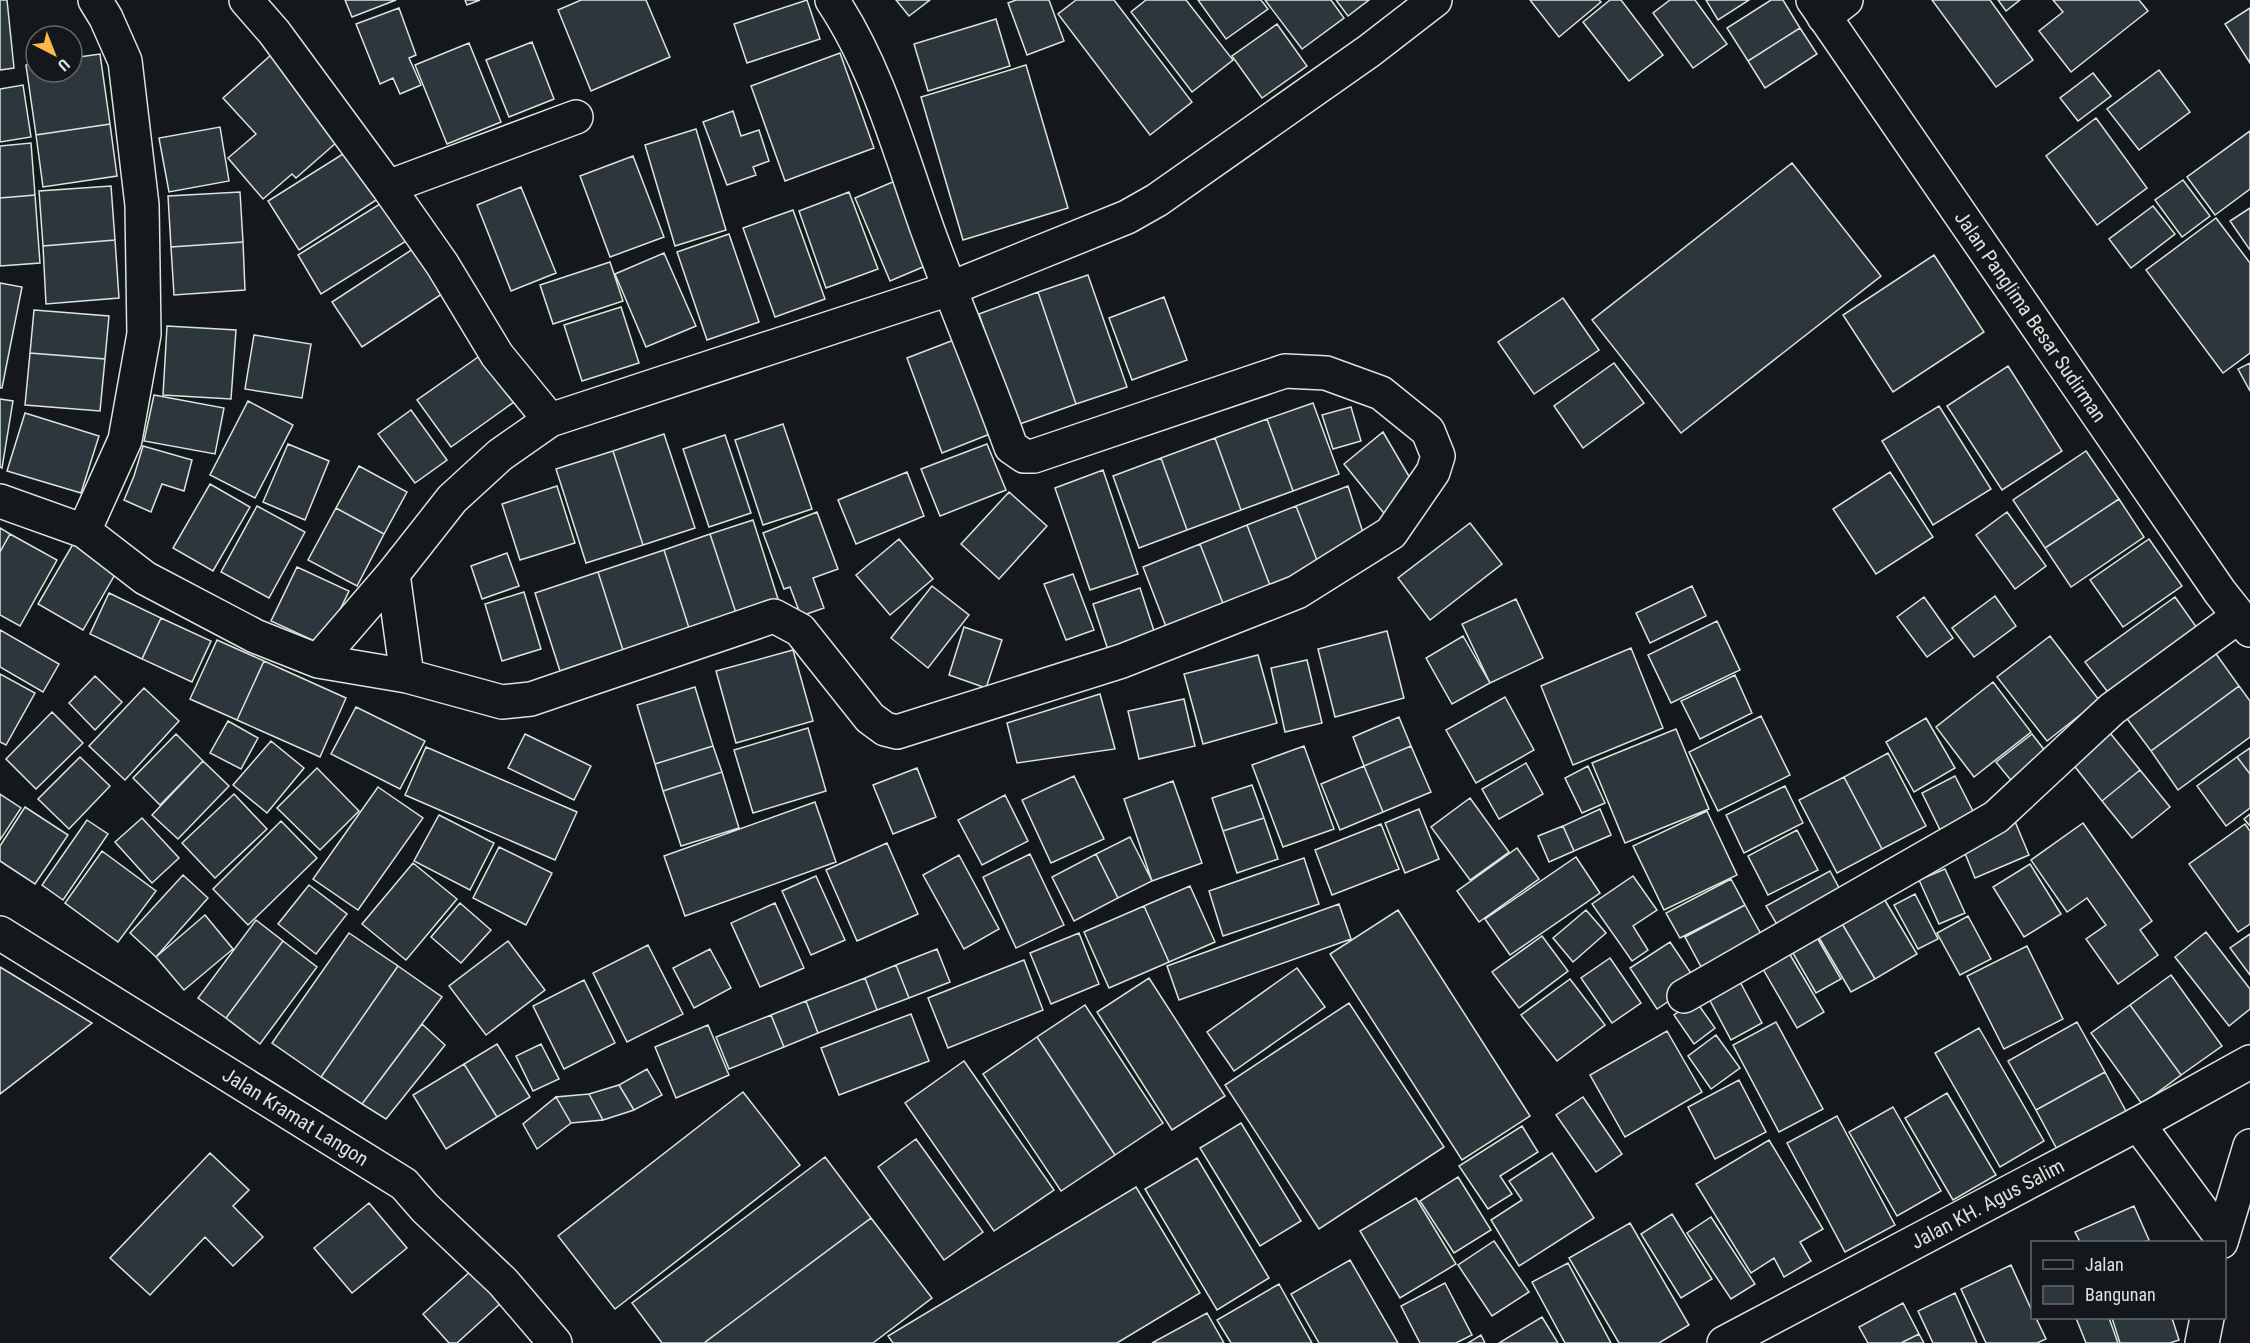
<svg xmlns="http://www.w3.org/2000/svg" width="2250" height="1343" font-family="'Roboto Condensed',sans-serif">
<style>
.building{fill:#2c363c;stroke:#d8e6dc;stroke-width:1.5}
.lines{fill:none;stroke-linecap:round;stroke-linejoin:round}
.street-casing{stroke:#d8e6dc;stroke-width:36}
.secondary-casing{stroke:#d8e6dc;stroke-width:36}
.street{stroke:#14181c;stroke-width:33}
.secondary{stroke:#14181c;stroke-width:33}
.labels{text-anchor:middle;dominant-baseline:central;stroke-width:4.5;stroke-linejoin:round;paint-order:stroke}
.street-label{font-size:20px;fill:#d8e6dc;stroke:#14181c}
</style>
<rect width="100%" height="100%" fill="#14181c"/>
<path class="building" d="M0,0h7l7,68 -14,2z
M345,0h51l-44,17z
M465,0h15l-13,5z
M581,0h65l24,57 -79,34 -33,-81z
M807,0l13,39 -73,24 -13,-39z
M896,0h34l-21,16z
M1016,0h33l15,41 -37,14 -19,-52z
M1076,0h38l78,102 -42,33 -92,-121z
M1146,0h40l47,60 -41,32 -61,-80z
M1198,0h63l7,9 -42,30z
M1265,0h66l13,18 -42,31z
M1336,0h33l-21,16z
M1530,0h69l2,2 -42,35z
M1610,0h11l42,55 -34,26 -46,-59z
M1670,0h25l32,44 -34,24 -40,-55z
M1706,0h43l-31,20z
M1771,0h12l17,28 -52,33 -21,-33z
M1932,0h58l43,60 -37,27z
M1998,0h22l-14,11z
M2053,0h86l9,11 -77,61 -32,-41 24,-19z
M399,8l17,47 -7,3 12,27 -21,9 -7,-16 -13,6 -24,-60z
M2250,8v55l-25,-39z
M996,19l14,47 -82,25 -14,-47z
M1277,24l30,42 -45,32 -30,-42z
M1800,28l17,26 -52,34 -17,-27z
M532,42l22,57 -45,18 -23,-57z
M469,43l32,79 -54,22 -32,-79z
M840,53l34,95 -89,33 -34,-95z
M100,54l10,70 -74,11 -10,-70 10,-2v9h36v-14z
M272,54l73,81 -49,43 -4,-4 -29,25 -35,-41 28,-24 -33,-36z
M1026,65l42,143 -105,32 -42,-143z
M2159,70l31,42 -51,38 -32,-41z
M2093,73l18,23 -33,25 -18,-23z
M23,85l8,52 -31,5v-53z
M733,111l8,25 18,-6 10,31 -16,6 3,8 -29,10 -24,-63z
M2096,118l51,70 -50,37 -51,-69z
M110,124l7,52 -74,11 -7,-52z
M220,127l9,54 -60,11 -10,-54z
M696,129l30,101 -51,16 -30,-101z
M2250,131v58l-35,26 -28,-38z
M31,143l4,52 -35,3v-52z
M354,147l30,48 -85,55 -31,-49z
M633,156l31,81 -54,20 -30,-81z
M1792,163l89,113 -200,157 -89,-113z
M2183,180l27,36 -28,21 -27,-37z
M895,181l35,83 -40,17 -35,-83z
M111,186l4,54 -72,6 -4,-55z
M521,187l35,86 -45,18 -34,-86z
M240,192l3,50 -72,5 -3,-51z
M849,192l29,77 -52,19 -27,-77z
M35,195l5,68 -40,3v-68z
M388,199l23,39 -90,56 -23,-39z
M2153,206l22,28 -44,34 -22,-29z
M2250,208v42l-20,-29z
M793,210l32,89 -50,18 -32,-89z
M2216,218l34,45v90l-27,20 -77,-103z
M729,234l30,88 -52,18 -30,-88z
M115,240l4,58 -73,6 -3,-58z
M243,242l2,48 -71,5 -3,-48z
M419,245l29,45 -86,57 -30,-45z
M664,253l32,73 -50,21 -31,-73z
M1934,255l50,77 -91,60 -50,-77z
M610,262l13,39 -70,23 -13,-39z
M1088,275l39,112 -51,17 -38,-112z
M0,283l22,4 -20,101h-2z
M1038,292l38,112 -59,21 -38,-111z
M1164,297l23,63 -55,20 -23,-62z
M1563,298l36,52 -65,44 -36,-52z
M621,307l18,56 -57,18 -18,-56z
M34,310l75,6 -4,43 -75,-6z
M167,326l69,4 -5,69 -68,-4z
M254,335l57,9 -9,54 -57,-9z
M959,338l36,94 -53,21 -35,-95z
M30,353l75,6 -5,52 -75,-6z
M481,355l33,47 -63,45 -34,-47z
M1614,363l30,40 -61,45 -29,-42z
M2250,363v28l-12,-22z
M2008,366l54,85 -60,39 -55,-84z
M154,395l70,13 -9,46 -71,-13z
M0,399l13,2 -11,67 -2,-1z
M248,401l45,24 -38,73 -45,-23z
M1313,403l26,71 -46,17 -26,-72z
M1939,406l52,83 -58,36 -51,-84z
M1351,407l10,34 -28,8 -11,-34z
M411,410l36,50 -32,23 -37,-49z
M25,413l74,23 -18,57 -74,-22z
M1267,419l26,72 -52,19 -26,-72z
M783,424l29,85 -49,16 -28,-85z
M1383,432l27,46 -23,39 -43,-53z
M664,434l31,94 -52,17 -30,-94z
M725,435l26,78 -42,14 -26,-78z
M1215,438l26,72 -54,20 -26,-72z
M288,444l41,17 -24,59 -42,-18z
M987,444l19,46 -66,26 -19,-47z
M143,446l49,14 -8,31 -22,-7 -11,28 -27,-12 10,-24z
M613,451l30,94 -57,18 -30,-94z
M2086,451l33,48 -74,49 -32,-48z
M1161,458l26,72 -48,18 -26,-72z
M359,466l48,26 -23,42 -48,-26z
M1103,470l35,104 -48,16 -35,-102z
M907,472l17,44 -68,28 -18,-44z
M1890,472l43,65 -57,37 -43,-65z
M210,484l40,23 -37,64 -40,-23z
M557,486l18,57 -55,17 -18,-56z
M1348,486l18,56 -46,26 -24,-62z
M1009,492l38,34 -48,53 -38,-35z
M2119,499l25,38 -73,50 -26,-39z
M257,506l48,26 -36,66 -48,-26z
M1296,506l24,62 -49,20 -24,-63z
M336,508l48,26 -27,52 -49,-26z
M817,512l21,57 -25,9 11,30 -23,8 -11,-29 -6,2 -21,-56z
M2007,512l39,54 -31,23 -39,-54z
M753,520l25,79 -42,14 -26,-79z
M1470,523l32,41 -72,56 -32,-42z
M1247,525l24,63 -47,18 -24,-62z
M0,528l10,6 -10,18z
M10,534l47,26 -37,66 -20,-11v-63z
M710,534l26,79 -47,15 -25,-78z
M899,539l34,40 -43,36 -34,-40z
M2149,539l33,47 -59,41 -33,-47z
M73,544l44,27 -34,59 -45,-26z
M1200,544l24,62 -57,23 -24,-62z
M664,550l25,78 -66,22 -25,-78z
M507,553l12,33 -37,13 -11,-33z
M297,567l52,24 -26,54 -52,-24z
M598,572l25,78 -63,21 -25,-78z
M1073,574l21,56 -28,10 -22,-56z
M932,586l37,29 -41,53 -37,-30z
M1692,586l14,30 -56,27 -14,-30z
M1140,588l15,46 -47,16 -15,-46z
M524,592l17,57 -39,12 -17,-57z
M109,593l52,25 -19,41 -52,-25z
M1995,596l21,30 -42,31 -22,-29z
M1924,597l29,41 -26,19 -30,-40z
M2175,597l27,38 -89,64 -28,-37z
M1516,599l27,59 -53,25 -28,-59z
M161,618l50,23 -19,41 -50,-23z
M1717,621l23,49 -69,33 -23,-48z
M964,627l38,13 -16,48 -37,-13z
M0,630l59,34 -16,28 -43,-25z
M1387,631l17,67 -69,19 -17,-68z
M1463,636l27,47 -38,21 -26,-46z
M2050,636l49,64 -52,41 -50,-64z
M217,640l47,21 -27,59 -47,-21z
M2209,644l30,42 -88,65 -32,-43z
M1631,648l32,80 -90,37 -32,-79z
M793,650l20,71 -77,22 -20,-72z
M1258,655l19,68 -74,21 -19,-70z
M1307,660l15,63 -37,9 -14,-64z
M264,661l82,37 -26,59 -83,-37z
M0,674l35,19 -29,52 -6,-3z
M1735,675l17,38 -52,26 -19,-38z
M95,676l27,26 -27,28 -26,-27z
M1993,682l38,50 -57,45 -38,-50z
M2239,686l11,15v36l-72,53 -27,-39z
M695,687l18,59 -58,18 -18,-59z
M144,688l35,33 -54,59 -36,-34z
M1100,694l15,55 -98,14 -10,-40z
M1505,697l29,53 -58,33 -30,-53z
M1184,699l11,47 -56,13 -11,-48z
M356,707l69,34 -25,48 -69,-35z
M52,712l31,31 -47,46 -30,-30z
M1761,716l29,59 -72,36 -29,-59z
M1399,717l12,29 -47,20 -11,-29z
M1926,718l29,50 -41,24 -28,-50z
M228,721l30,17 -17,31 -31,-16z
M808,728l18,63 -73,22 -19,-63z
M1676,729l33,80 -84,34 -33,-80z
M2110,733l30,37 -38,31 -30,-38z
M176,734l27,27 -43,44 -27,-27z
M525,734l66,32 -17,34 -66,-32z
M2032,734l17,22 -35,28 -18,-22z
M271,741l33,27 -37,45 -34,-28z
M713,746l9,26 -59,19 -8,-27z
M1304,746l30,83 -51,18 -31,-82z
M1411,746l20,46 -48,20 -19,-46z
M426,747l151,65 -22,48 -150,-65z
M2250,748v26l-13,-17z
M1888,753l38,73 -44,23 -38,-72z
M80,757l30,29 -41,43 -31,-30z
M2237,757l13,17v34l-24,18 -29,-40z
M203,761l26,25 -51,53 -26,-24z
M1526,763l17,31 -44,25 -17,-30z
M1364,766l19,46 -43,18 -19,-46z
M1588,766l17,37 -23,10 -17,-35z
M317,768l42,43 -39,39 -43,-42z
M917,768l19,49 -43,17 -20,-49z
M2140,770l30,37 -38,31 -30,-37z
M722,772l17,56 -58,18 -18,-55z
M1074,776l30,63 -53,24 -29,-63z
M1955,776l23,45 -34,17 -22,-45z
M1844,777l38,72 -45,24 -38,-73z
M1173,781l29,82 -50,18 -28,-82z
M1252,785l12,33 -41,13 -11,-33z
M1785,786l18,37 -59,30 -18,-38z
M378,787l45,31 -65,92 -45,-31z
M0,794l21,14 -21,32z
M234,794l33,35 -52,49 -33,-35z
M1005,795l23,46 -46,24 -24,-45z
M1470,798l39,54 -39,28 -39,-53z
M815,802l21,60 -151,54 -21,-60z
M25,807l43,28 -33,49 -35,-23v-15z
M1419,809l20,50 -34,14 -20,-50z
M1600,809l11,26 -37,16 -11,-25z
M1707,811l30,64 -73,35 -31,-64z
M2250,814v12l-6,-7z
M439,815l55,28 -24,47 -56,-29z
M142,818l37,40 -27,25 -37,-41z
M1264,818l14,41 -41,14 -14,-42z
M2014,819l15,36 -54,23 -15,-37z
M87,820l21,14 -45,66 -21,-15z
M281,821l36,37 -69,67 -35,-36z
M2083,823l69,98 -12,9 18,25 -40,29 -32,-45 20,-14 -19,-27 -20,14 -36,-52z
M1381,824l18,45 -67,26 -17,-45z
M2245,824l5,7v93l-12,8 -49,-68z
M1563,826l11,25 -25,11 -11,-26z
M1797,830l21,40 -50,25 -20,-39z
M1130,837l22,44 -34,17 -22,-44z
M887,843l31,71 -61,27 -31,-71z
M499,847l53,26 -26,52 -53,-27z
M1517,848l22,31 -60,43 -22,-31z
M102,851l54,40 -38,51 -53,-39z
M1030,854l34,71 -48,23 -33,-71z
M1096,854l22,44 -44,23 -22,-44z
M959,855l40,74 -35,20 -41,-74z
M1576,857l24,36 -90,62 -25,-36z
M1304,858l15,46 -96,32 -14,-45z
M413,863l44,36 -51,61 -44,-36z
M2030,864l31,50 -37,23 -31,-50z
M1945,869l20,44 -26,11 -20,-44z
M1830,871l15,28 -63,34 -16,-27z
M183,875l25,23 -52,59 -26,-24z
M816,876l29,64 -34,15 -29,-64z
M1633,876l24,34 -24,16 15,24 -16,11 -40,-57z
M1731,879l14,26 -65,33 -14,-25z
M309,885l38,29 -31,40 -38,-30z
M1190,886l25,56 -46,20 -25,-56z
M1915,894l23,45 -20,10 -24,-44z
M1883,897l34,57 -42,25 -34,-57z
M460,903l31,27 -30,33 -30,-26z
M775,903l29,65 -44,19 -29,-64z
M1339,904l12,35 -172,61 -12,-34z
M1745,905l22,40 -60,33 -22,-41z
M1144,906l25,56 -60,26 -25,-56z
M1398,910l132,206 -68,44 -132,-206z
M1586,910l20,23 -33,29 -20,-24z
M205,915l28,34 -49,41 -28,-33z
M1968,916l23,43 -31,16 -23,-42z
M256,920l27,21 -57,77 -28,-20z
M1841,922l34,57 -24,13 -33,-56z
M2206,932l44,57v20l-21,17 -54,-69z
M349,933l49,33 -77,111 -49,-34z
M1079,933l20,51 -48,20 -21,-51z
M1815,934l26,45 -25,14 -26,-45z
M2250,934v41l-20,-27z
M1542,936l26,35 -49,37 -27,-36z
M283,941l34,26 -57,77 -34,-26z
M508,941l37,49 -59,45 -37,-49z
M1670,942l27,40 -40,27 -27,-41z
M648,945l35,69 -56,28 -34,-69z
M2027,946l36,73 -59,30 -37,-73z
M710,949l21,39 -37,20 -21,-40z
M937,949l13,33 -41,16 -13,-33z
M1789,953l35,59 -27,16 -34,-59z
M1610,958l31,45 -29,20 -31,-45z
M1024,960l19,50 -95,38 -20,-50z
M896,965l13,33 -32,12 -12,-32z
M398,966l44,31 -80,107 -41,-27z
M0,967l92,56 -92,71z
M1297,968l28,39 -91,64 -27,-39z
M2171,975l51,71 -41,29 -51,-70z
M865,978l12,32 -59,23 -12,-32z
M1149,978l76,118 -53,34 -75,-118z
M1570,979l35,46 -48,36 -36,-46z
M584,980l31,63 -51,26 -31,-63z
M1739,980l23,43 -31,17 -23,-43z
M1695,1000l20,28 -21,16 -20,-29z
M806,1001l12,32 -34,14 -13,-32z
M1349,1003l95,144 -125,82 -94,-144z
M1085,1005l78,118 -48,32 -78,-118z
M2130,1005l51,70 -39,29 -51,-71z
M911,1014l18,47 -90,34 -18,-47z
M771,1015l13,32 -55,22 -13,-32z
M1776,1022l47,87 -44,23 -46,-87z
M2077,1022l28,50 -69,38 -28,-49z
M422,1024l23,21 -59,74 -24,-15z
M708,1025l21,50 -53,23 -21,-51z
M1979,1028l65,113 -44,26 -65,-114z
M1667,1031l35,61 -77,45 -35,-62z
M1716,1035l24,33 -29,21 -23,-33z
M1037,1037l78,118 -54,36 -78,-117z
M497,1044l33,53 -33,20 -33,-53z
M541,1044l18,35 -26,12 -17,-35z
M964,1061l90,129 -60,41 -89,-128z
M464,1064l33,53 -51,32 -33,-54z
M647,1069l15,26 -28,15 -15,-25z
M2105,1072l23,43 -69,38 -23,-43z
M1739,1080l27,52 -51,27 -27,-52z
M619,1085l15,25 -31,10 -14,-26z
M743,1092l57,73 -185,144 -57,-73z
M1947,1093l49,82 -43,25 -48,-82z
M589,1094l14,26 -32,3 -15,-26z
M556,1097l15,26 -34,26 -14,-25z
M1583,1097l39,57 -26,18 -40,-57z
M1893,1107l48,84 -44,25 -48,-84z
M1837,1116l58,109 -50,27 -58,-109z
M1241,1123l60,98 -41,25 -60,-98z
M1522,1126l16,26 -38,24 12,18 -24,15 -29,-43z
M916,1139l67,93 -39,28 -66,-93z
M1769,1140l54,89 -23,13 11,19 -27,16 -10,-19 -23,15 -55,-89z
M210,1153l39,37 -16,16 30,31 -30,29 -28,-29 -55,58 -40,-37z
M1552,1153l42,65 -75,48 -28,-46 31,-20 -13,-19z
M825,1157l46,61 -167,125h-42l-30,-40z
M1197,1158l72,120 -52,32 -72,-121z
M1458,1177l33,53 -37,23 -34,-52z
M1136,1187l64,106 -83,50h-224l-5,-7z
M1416,1198l40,66 -56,34 -40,-67z
M369,1203l38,45 -55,45 -38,-45z
M2134,1206l15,34 -6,2h-63l-5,-10z
M1672,1214l40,65 -31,19 -40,-64z
M1711,1217l44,67 -24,15 -44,-66z
M871,1218l61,80 -59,45h-169z
M1630,1223l59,102 -30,18h-40l-50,-85z
M1494,1241l35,51 -37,24 -34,-51z
M1350,1260l48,83h-79l-28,-49z
M1568,1263l43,80h-46l-33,-61z
M2011,1265l21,46v7h4l10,21 -9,4h-51l-25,-54z
M472,1270l29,33 -44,40h-8l-26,-29z
M1445,1283l27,52 -16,8h-36l-19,-37z
M1279,1284l33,59h-81l-14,-23z
M1955,1293l22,50h-44l-15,-32z
M1903,1303l16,31 -18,9h-33l-9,-16z
M1207,1313l17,30h-72z
M1542,1317l16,26h-59z
M2076,1318h33l9,25h-32z
M2112,1318h60l7,22 -9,3h-50z
M1919,1334l5,9h-23z
M1481,1335l4,8h-17z"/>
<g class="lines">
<defs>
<path id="street" d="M246,0l28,32 114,155 54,77 55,91 53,65
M1824,17l22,-17
M388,187l188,-70
M0,501l84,30 61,47 110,58 63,25
M84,531l41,-91 19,-106 -2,-129 -17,-144 -19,-43 -11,-18
M393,574l-75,87 89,15 95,26 29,-3 243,-83 26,14 70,88 15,11 12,3 225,-71 175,-69 94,-59 42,-61 5,-16 -10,-25 -47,-38 -55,-20 -41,-2 -251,85h-10l-13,-9c-26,-73 -57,-144 -83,-216 -28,-78 -50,-162 -96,-231
M407,676l-14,-102 59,-75 48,-44 50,-35 399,-131 178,-72 30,-17 212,-149 66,-51
M1684,996l312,-179 116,-108 127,-93"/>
<g id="secondary">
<path id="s1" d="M1813,0l407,592 30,38"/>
<path id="s2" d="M0,933l404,251 21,24 78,74 52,61"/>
<path d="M2138,1124l84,114"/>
<path d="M2221,1242l29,-96"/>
<path id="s3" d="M1724,1343l414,-219 112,-62"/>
<path d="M2202,1343l5,-25"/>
</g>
</defs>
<use href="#street" class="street-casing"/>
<use href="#secondary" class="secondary-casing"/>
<use href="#street" class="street"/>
<use href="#secondary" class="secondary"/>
</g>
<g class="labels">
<g class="street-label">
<text stroke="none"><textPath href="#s1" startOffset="384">Jalan Panglima Besar Sudirman</textPath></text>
<text stroke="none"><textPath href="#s2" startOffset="348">Jalan Kramat Langon</textPath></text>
<text stroke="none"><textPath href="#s3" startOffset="298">Jalan KH. Agus Salim</textPath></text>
</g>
</g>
<rect x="2031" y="1241" width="195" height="78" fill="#14181c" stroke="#626a69" stroke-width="1.5"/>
<rect x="2043" y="1260" width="30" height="9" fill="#14181c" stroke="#626a69" stroke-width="1.5"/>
<text x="2085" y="1271" font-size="18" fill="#d8e6dc">Jalan</text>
<rect x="2043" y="1286" width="30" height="18" fill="#2c363c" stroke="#626a69" stroke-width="1.5"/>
<text x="2085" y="1301" font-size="18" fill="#d8e6dc">Bangunan</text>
<g transform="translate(54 54) rotate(138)"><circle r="28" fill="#14181c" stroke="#626a69" stroke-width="1.5"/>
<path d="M0-4.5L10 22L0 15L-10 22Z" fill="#ffb74d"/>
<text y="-9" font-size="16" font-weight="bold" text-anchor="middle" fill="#d8e6dc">U</text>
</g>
</svg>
